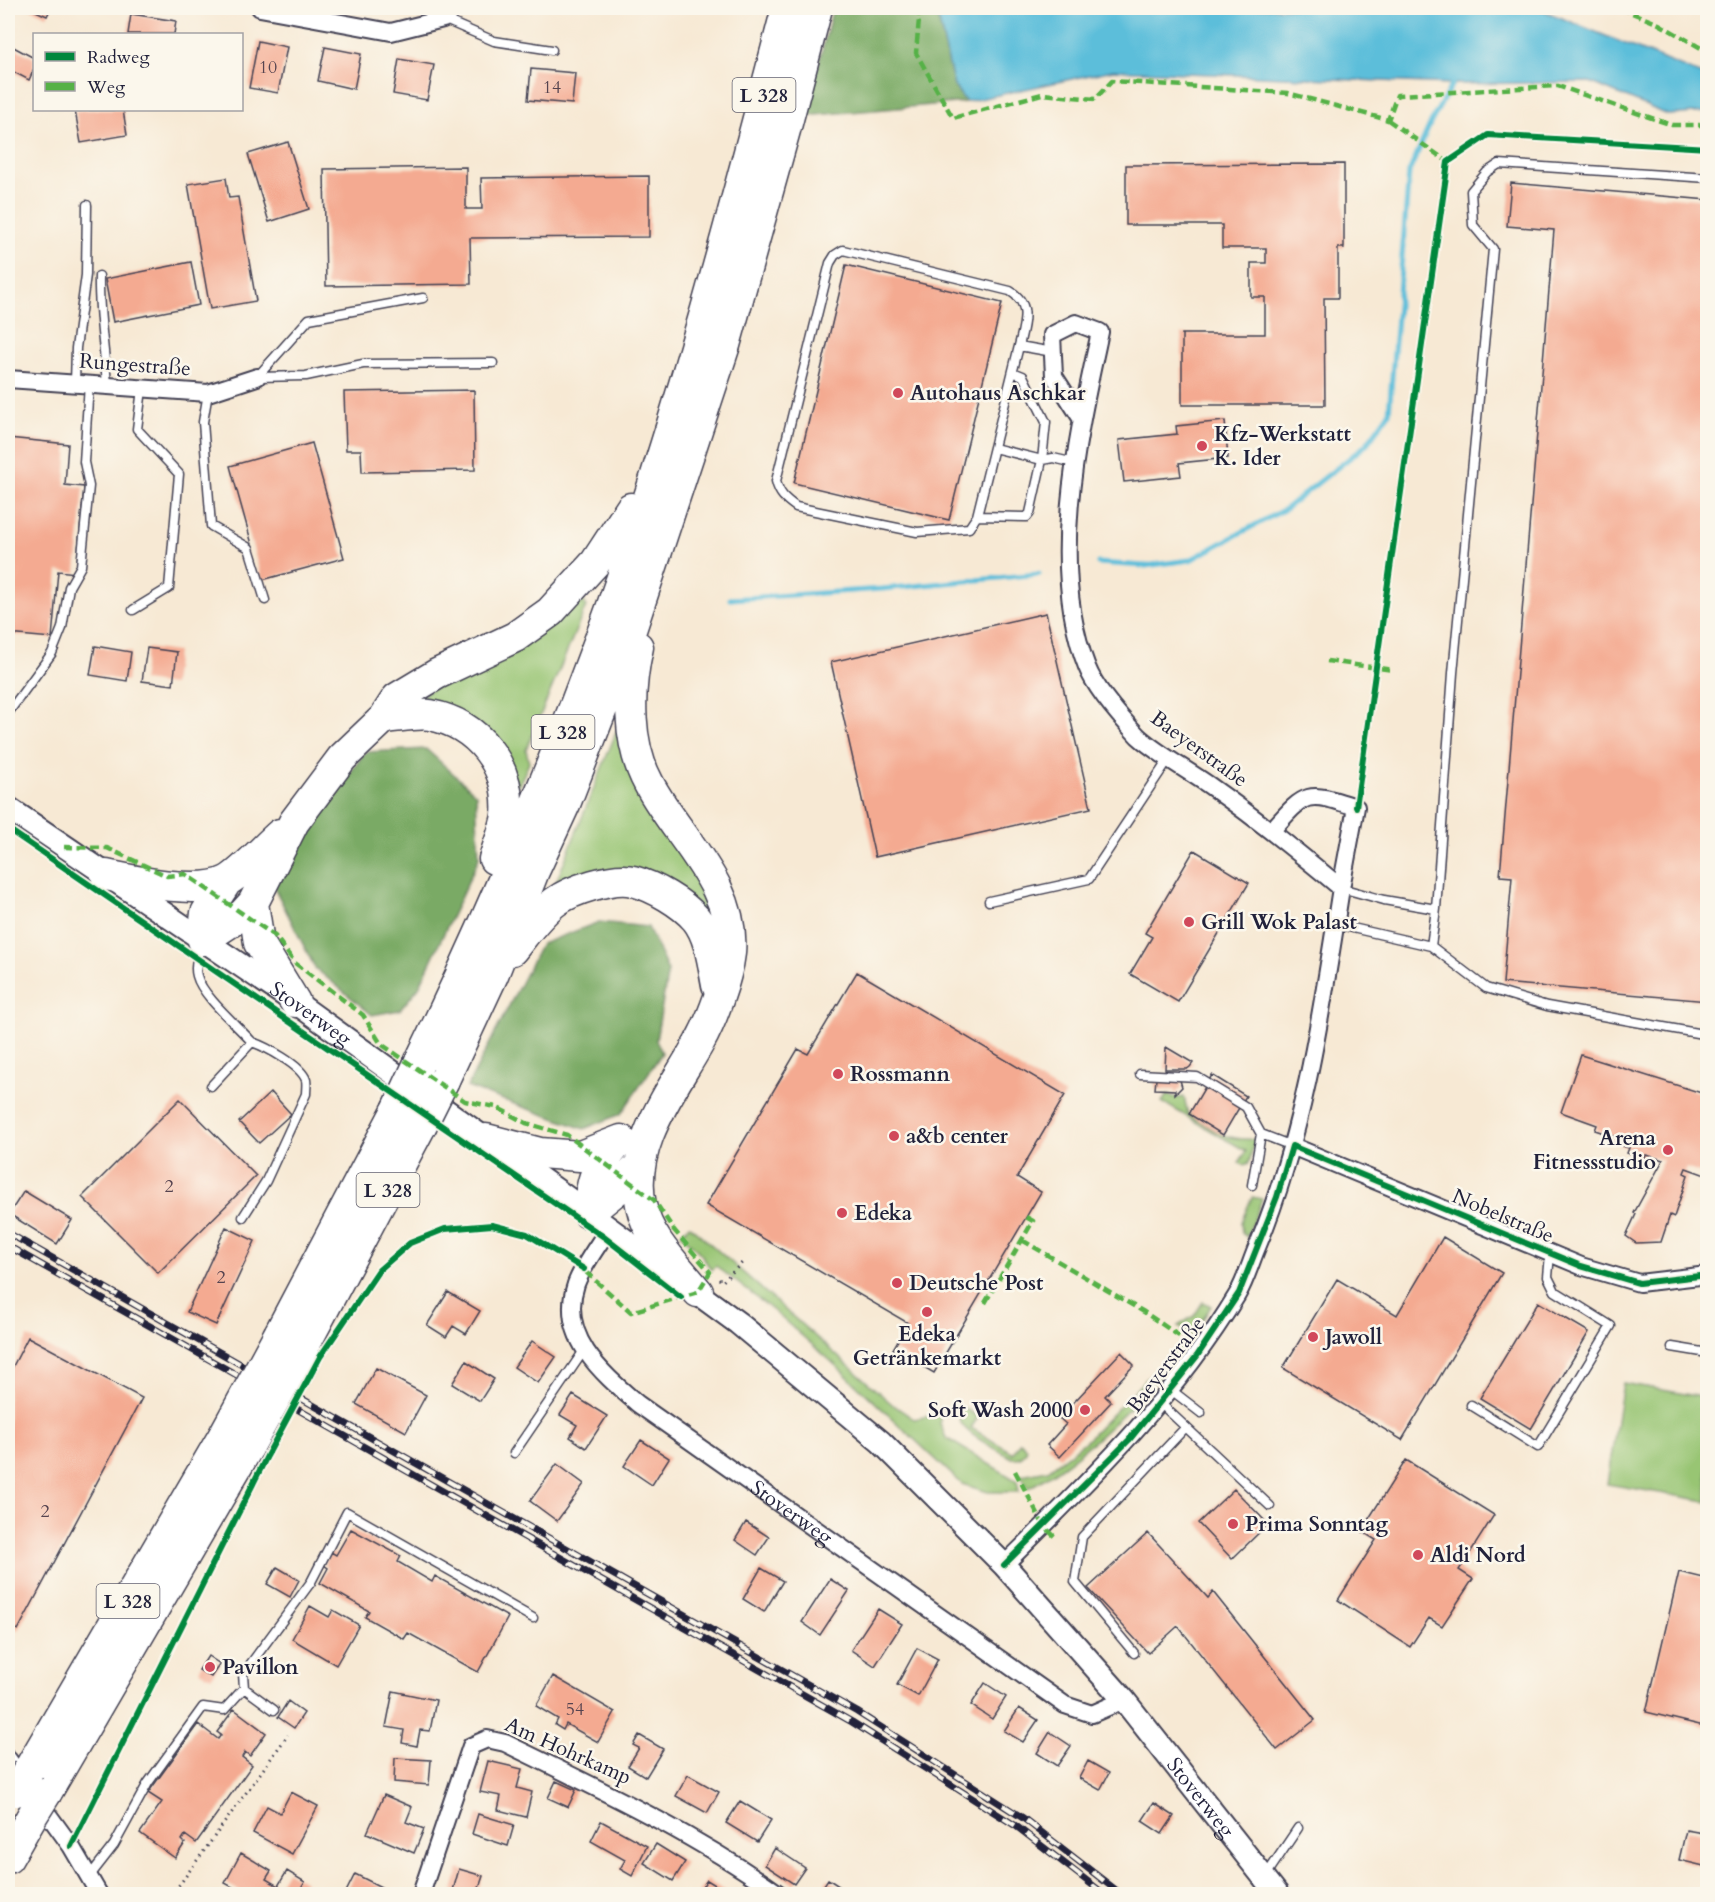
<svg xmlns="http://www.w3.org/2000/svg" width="1715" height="1902" font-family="Cardo,serif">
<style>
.green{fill:#98c573;stroke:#5d7457;stroke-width:1.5}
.forest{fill:#7aaa65;stroke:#4e6650;stroke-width:1.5}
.water{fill:#5cbeda;stroke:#3f708a;stroke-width:1.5}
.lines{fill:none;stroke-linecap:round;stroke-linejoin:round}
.stream{stroke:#5cbeda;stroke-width:5}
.building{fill:#f4aa91}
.lane-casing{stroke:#424052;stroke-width:11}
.street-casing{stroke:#424052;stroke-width:20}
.secondary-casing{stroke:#424052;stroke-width:26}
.highway-casing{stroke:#424052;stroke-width:33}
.path{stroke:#424052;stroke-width:3;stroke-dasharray:1.5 4.5;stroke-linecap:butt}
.lane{stroke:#fff;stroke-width:8}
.street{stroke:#fff;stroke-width:16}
.secondary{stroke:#fff;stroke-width:22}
.highway{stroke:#fff;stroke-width:30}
.rail-casing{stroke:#22223b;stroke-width:7}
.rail{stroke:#fbf7ec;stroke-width:4.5;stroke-dasharray:14;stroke-linecap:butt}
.highway-bridge-casing{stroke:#424052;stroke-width:33;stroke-linecap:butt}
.highway-bridge{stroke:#fff;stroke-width:30}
.quiet{stroke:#55b146;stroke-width:4.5;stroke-dasharray:9 4.5;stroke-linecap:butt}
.cycleway-casing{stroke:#fbf7ec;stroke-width:10}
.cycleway{stroke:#00873e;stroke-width:6}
.poi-dot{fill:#d1495b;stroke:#fbf7ec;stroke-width:2}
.labels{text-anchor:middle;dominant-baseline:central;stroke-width:5;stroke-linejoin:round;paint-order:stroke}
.number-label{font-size:18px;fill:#564450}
.shield{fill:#fbf7ec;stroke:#636270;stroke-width:1.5}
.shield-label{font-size:20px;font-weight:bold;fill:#22223b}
.street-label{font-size:21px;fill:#22223b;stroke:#fbf7ec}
.poi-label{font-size:21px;font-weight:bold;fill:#22223b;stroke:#fbf7ec;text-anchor:start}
</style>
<rect width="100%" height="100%" fill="#fbf7ec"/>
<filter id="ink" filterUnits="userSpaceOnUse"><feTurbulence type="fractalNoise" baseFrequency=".0167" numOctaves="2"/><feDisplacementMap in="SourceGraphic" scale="12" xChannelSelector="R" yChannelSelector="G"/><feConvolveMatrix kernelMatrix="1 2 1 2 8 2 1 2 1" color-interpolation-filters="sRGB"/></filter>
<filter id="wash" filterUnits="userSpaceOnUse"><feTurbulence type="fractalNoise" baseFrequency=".008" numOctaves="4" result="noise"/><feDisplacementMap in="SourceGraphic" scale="24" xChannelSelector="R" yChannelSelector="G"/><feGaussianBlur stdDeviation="1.35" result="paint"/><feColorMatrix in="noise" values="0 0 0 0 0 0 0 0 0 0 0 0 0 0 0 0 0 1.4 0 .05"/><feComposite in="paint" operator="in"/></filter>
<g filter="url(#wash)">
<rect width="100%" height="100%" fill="#f7e9d4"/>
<path class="green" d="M582,596l4,10 -60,144 3,13 -10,22 -102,-87z
M619,725l72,135 32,78 -48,-50 -122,2z
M1167,1095l11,3 6,-1 4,17c26,15 36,27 67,25l-6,24 -5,2 -5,-2 7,-12 -84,-49z
M1252,1197l10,2 -15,38 -5,-4 -1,-11z
M689,1225l203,179 22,15 26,-5v9l6,15 71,43 2,11h-31l-26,-8 -130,-122 -62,-54 -54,-42 -5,4 -10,-16 -20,-20z
M1203,1302l8,4 -18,30 -15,-10 16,-10z
M1180,1344l4,3c-38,47 -103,114 -156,141l-7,-13 27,-5 38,-29z
M1623,1383l84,15v103l-100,-17z
M964,1408l14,9 -7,11 42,25 7,-11 7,6c-2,7 -7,11 -15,10 -16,-10 -59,-27 -53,-48z"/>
<path class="forest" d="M833,8h103l18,78 12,16 -161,14z
M426,749l50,45 3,64 -60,129 -19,23 -28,5 -57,-47 -43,-85 93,-131z
M599,922l49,5 20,44 -12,69 6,13 -41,61 -37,15 -117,-42 74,-143z"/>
<path class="water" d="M936,8h601l170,69v35l-39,3 -78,-33 -138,2 -339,-14 -147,32 -12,-16z"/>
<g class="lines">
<path class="stream" d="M1098,563l47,3 45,-6 95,-51 81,-64 23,-32 20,-241 22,-50 21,-38
M730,599l152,-10 157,-15"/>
</g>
<g id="blocks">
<path class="building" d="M29,8h22l-4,8z
M131,14l45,7 -2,13h-46z
M258,41l29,6 -9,46 -29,-5z
M8,44l26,14v11l-5,11 -21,-11z
M325,47l36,7 -7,35 -36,-8z
M399,59l35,6 -7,35 -34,-6z
M531,69l44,4 -3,31 -44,-4z
M86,110h37l4,25 -46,8 -6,-32z
M288,142l21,67 -40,13 -21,-68z
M1344,164v84h-6v50h-14l1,107h-143v-71h83v-37h-14v-34h15v-15h-44v-23h-96v-60z
M466,167v42h16l-1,-31 168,-2v61l-179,1 1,46 -145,2 -2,-117z
M226,178l3,20 9,-1 18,104 -46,8 -22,-125z
M1511,183l197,17v801l-205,-18 9,-106 -12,-1 54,-646 -47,-4z
M191,262l8,43 -86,17 -8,-43z
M846,265l156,38 -53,217 -155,-37z
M474,390l1,80 -113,2 -1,-22h-15l-2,-58z
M1225,421l3,37 -49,5 2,13 -57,6 -5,-42 58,-6 -1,-8z
M8,438l60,6 -3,41 19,2 -8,86 -18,-2 -6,67 -44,-4z
M312,443l32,115 -82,22 -32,-114z
M1046,613l45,195 -216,49 -44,-195z
M95,646l36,6 -4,29 -37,-6z
M147,648l30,4 -4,33 -31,-4z
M1194,850l55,33 -71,119 -48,-28 22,-37 -7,-4z
M857,972l208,123 -48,82 24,15 -107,181 -41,-24 15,-26 -202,-118 92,-156 10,5z
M1166,1047l27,16 -3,4 -3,2h-22z
M1581,1055l127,40v81l-22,-8 -2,5 4,2 -14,42 -4,-2 -9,27 -25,1 -10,-7 10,-22 -2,-1 29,-53 -17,-5 -1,4 -18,-6 2,-5 -18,-6 2,-6 -18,-6 2,-5 -36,-13z
M1212,1075l34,21 -23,39 -34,-21z
M1156,1079l24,1 2,7 -7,7v-4l-20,-1z
M271,1092l20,22 -32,29 -20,-21z
M180,1099l76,77 -98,97 -76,-76z
M24,1191l48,29 -15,24 -48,-30z
M226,1227l29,14 -39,84 -29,-13z
M1443,1237l59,36 -100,167 -119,-72 54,-89 60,36z
M448,1292l32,19 -14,23 -13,-8 -7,11 -19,-12z
M1538,1302l51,30 -58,97 -51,-31z
M28,1337l114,61 -124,232 -10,-5v-249z
M532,1341l24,16 -18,26 -24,-16z
M1121,1352l13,13 -29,31 6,6 -51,55 -13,-12 19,-21 -7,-6z
M466,1361l28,18 -14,22 -28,-17z
M376,1368l50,27 -20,37 -50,-28z
M573,1395l34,21 -21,32 -16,-11 7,-12 -17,-10z
M641,1440l28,18 -17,27 -28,-19z
M1406,1460l88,55 -35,55 14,9 -31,47 -13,-8 -19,29 -72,-47 38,-60 -15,-9z
M557,1464l27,20 -27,37 -27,-20z
M1234,1489l34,35 -36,35 -34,-36z
M746,1522l23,15 -12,18 -22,-15z
M351,1529l50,27 -3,6 34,20 3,-6 73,41 -30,55 -70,-39 -4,6 -39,-22 4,-6 -49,-28 8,-15 -4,-3 7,-13 5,3z
M1148,1533l60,65 5,-6 102,128 -38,30 -99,-124 -30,27 -60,-65z
M277,1567l22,13 -9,17 -23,-13z
M761,1568l22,13 -19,31 -21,-13z
M1679,1572l29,7v148l-62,-15z
M830,1579l19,12 -29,44 -18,-13z
M310,1606l19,11 4,-7 26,15 -23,40 -44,-26z
M878,1609l24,15 -27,42 -24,-16z
M917,1648l21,11 -20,37 -21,-11z
M208,1656l12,8 -9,13 -12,-7z
M553,1676l62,36 -17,30 -32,-18 -3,6 -8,-5 3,-6 -22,-13z
M985,1683l21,14 -14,22 -21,-14z
M393,1691l43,9 -6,31 -10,-1 -3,16 -15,-3 2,-13 -18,-3z
M288,1701l16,12 -10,15 -16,-11z
M1019,1708l19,12 -15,22 -19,-11z
M234,1709l32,24 -16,23 -5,-4 -3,5 10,8 -56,78 -11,-8 -3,5 3,3 -10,15 -35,-25 22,-31 -14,-9 50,-69 20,15 3,-4 -4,-3z
M1050,1732l21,14 -14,20 -20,-13z
M639,1735l24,14 -17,28 -18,-11 11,-18 -6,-3z
M395,1758l36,2 -2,25 -35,-3z
M488,1761l34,8 -5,19 15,4 -6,25 -28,-7 3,-14 -21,-4z
M1088,1761l21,12 -9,17 -21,-12z
M688,1775l31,17 -12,21 -31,-17z
M556,1781l20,9 -8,17 -20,-9z
M291,1792l27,14 -26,48 -39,-21 14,-27 13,7z
M384,1795l28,12 -6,15 18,7 -10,24 -47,-20z
M740,1801l31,19 -14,22 -31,-19z
M1154,1803l20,13 -12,18 -20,-13z
M478,1814l36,11 -6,21 -36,-12z
M601,1821l46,25 -15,30 -12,-7 5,-9 -34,-19z
M1686,1830l22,4v33l-29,-7z
M656,1844l29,18 -12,19 -29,-18z
M775,1848l30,20 -11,16 -29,-19z
M241,1853l30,18 -5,8 12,7 9,-15 18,11 -7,12h-53l-20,-11z
M459,1869l24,7 -6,18h-25z
M355,1874l40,20h-50z
M828,1879l23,15h-33z
M707,1880l23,14h-33z"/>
</g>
</g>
<g filter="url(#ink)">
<use href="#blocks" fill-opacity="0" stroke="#424052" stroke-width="1.5"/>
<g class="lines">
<defs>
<path id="lane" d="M443,19l51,22 58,9
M1708,178l-209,-14 -12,8 -16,19 2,34 20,24 -40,424 -17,236 -5,37 55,42 61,18 161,29
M99,276c-1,37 6,73 8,110
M1019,346c5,-22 13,-42 -9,-55l-167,-41 -8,5 -5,8 -54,218c3,13 9,18 20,26l121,25 52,-4 8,-12 42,-170 34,6
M257,377l49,-1 57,-12 130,-1
M257,377l52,-58 114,-21
M75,383l1,-35 10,-73 1,-70
M208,393l-5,29 8,104 38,22 16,52
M994,448l48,12 11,-2 22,5
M977,516l50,1 3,-4 12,-53 4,-38 -23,-46 -10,-4
M133,610l36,-22 10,-114 -42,-45 5,-40
M8,713l44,-60 10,-25 7,-41 12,-21 8,-80 -5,-24 5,-78
M1341,888l43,12 52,9
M989,901l100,-22 81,-122
M1335,924l96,22
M202,943c-4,10 -8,23 -5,33 5,20 41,50 55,66l-41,44
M1140,1074l57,3 49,30 15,27 -9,51
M1261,1134l31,12
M243,1217l23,-36 40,-87c0,-4 1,-10 0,-14 -5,-15 -40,-33 -54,-38
M1672,1347l36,6
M1170,1389l31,24
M1159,1402l111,104
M1471,1405l67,42 73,-121 -56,-35 -7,-14 2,-23
M514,1453l71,-104
M1134,1653l-59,-71 7,-45 104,-110
M244,1688l-1,-14 68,-92 36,-70 186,106
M89,1877l25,-32 34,-62 55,-76 21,3 20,-22 30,22
M1265,1877l33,-49"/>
<g id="street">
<path d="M260,8l131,24 52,-13 12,-11"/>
<path d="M8,379l200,14 49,-16"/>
<path d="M1272,830c35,-39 34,-39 84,-23l-15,81"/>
<path d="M1292,1146l289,120 58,17 69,-8"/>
<path id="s1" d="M609,1228c-11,18 -26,37 -33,56 -18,53 27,90 62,120l427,301 27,9 32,-14"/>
<path d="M1004,1565c85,-84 171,-167 233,-270 9,-15 14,-34 21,-50 47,-114 64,-236 83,-357 -42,-35 -84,-69 -128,-100 -22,-16 -57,-35 -75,-52 -16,-17 -43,-48 -51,-69 -40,-101 -9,-233 13,-335l-24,-9 -24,12 2,41 27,42"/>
<path d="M8,1759l63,87 28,48"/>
<path d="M421,1894l50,-148 16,-7 18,4c94,46 188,90 274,151"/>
</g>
<g id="secondary">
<path id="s2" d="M8,808l287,194 293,211 150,110 143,119 123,123 120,135 153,194"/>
</g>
<path id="highway" d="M638,647c-10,44 -11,97 11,137 29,55 87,101 81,169 -3,26 -18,67 -31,90 -27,48 -71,103 -58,162 7,34 36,61 57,87
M384,718c15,-1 32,-5 46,-3 48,9 81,51 77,100 -2,14 -9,30 -13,44
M106,875c30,6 93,20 121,6 15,-8 39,-35 53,-47
M253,903l6,40 36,59
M203,940l40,-26 10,-11 41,-81 48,-64 42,-40 13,-20 40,-24 78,-37 35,-25 45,-49 36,-55
M203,940l3,-27 21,-32
M512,950c13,-16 26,-35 43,-48 16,-12 59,-26 78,-21 22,6 49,22 63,38 14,17 17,46 21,66
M419,1063c67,-138 128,-280 181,-424 76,-206 132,-420 187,-631
M444,1080l49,-105 41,-104 31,-67 57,-147 103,-312 62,-222 30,-115
M486,1139l54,14 40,3 41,-16
M588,1213c4,-38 7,-44 32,-72
M588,1213l26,-21 26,-27
M279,1334l118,-224
M303,1348l118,-222
M29,1769l196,-336
M47,1792l202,-346
M8,1858l24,-42"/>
</defs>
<use href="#lane" class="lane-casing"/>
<use href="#street" class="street-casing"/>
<use href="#secondary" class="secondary-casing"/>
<use href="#highway" class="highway-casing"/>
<path class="path" d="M719,1279l3,3 22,-21
M170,1894l10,-10 108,-149"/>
<use href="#lane" class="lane"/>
<use href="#street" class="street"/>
<use href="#secondary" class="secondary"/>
<use href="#highway" class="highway"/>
<defs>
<path id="rail" d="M8,1233l849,479 166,106 98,76
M8,1246l844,476 164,104 88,68"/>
</defs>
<use href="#rail" class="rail-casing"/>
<use href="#rail" class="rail"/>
<defs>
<path id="highway-bridge" d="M397,1110l22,-47
M421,1126l23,-46
M225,1433l54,-99
M249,1446l54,-98
M16,1791l13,-22
M32,1816l15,-24"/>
</defs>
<use href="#highway-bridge" class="highway-bridge-casing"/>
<use href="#highway-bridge" class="highway-bridge"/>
<path class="quiet" d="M920,8l-4,45 37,65 89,-24 53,5 17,-18 176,12 100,27 9,-25 161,-9 114,39h36
M1620,8l39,16 49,28
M1388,120l60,42
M1327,661l66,9
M64,847l43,1 60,28 18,-2 90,62 20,27 68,52 18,29 84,57 31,6 30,16 41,12 87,65 20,30 36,42 -12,20 -67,20 -51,-45
M1022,1240l122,72 47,32
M985,1303l48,-82 -7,-4
M1015,1471l29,55 13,13"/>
<defs>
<path id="cycleway" d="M1356,807l92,-645 40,-27 220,13
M8,829l596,408 77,60
M1004,1565l125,-125 68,-84 42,-63 38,-96 15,-51 289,120 58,17 69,-8
M71,1846l196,-390 53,-99 59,-87 31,-27 35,-14 47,-4 35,9 57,35"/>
</defs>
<use href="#cycleway" class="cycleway-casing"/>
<use href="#cycleway" class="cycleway"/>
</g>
</g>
<g class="poi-dot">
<circle cx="898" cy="393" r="6"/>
<circle cx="1202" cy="446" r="6"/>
<circle cx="1189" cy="922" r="6"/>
<circle cx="838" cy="1074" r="6"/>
<circle cx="894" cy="1136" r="6"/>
<circle cx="1668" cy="1150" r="6"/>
<circle cx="842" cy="1213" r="6"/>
<circle cx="897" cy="1283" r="6"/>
<circle cx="927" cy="1312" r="6"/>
<circle cx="1313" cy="1337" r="6"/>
<circle cx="1085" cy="1410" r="6"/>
<circle cx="1233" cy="1524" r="6"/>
<circle cx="1418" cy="1555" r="6"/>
<circle cx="210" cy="1667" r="6"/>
</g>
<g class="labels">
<g class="number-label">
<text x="268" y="67">10</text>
<text x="552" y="87">14</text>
<text x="169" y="1186">2</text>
<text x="221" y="1277">2</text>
<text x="45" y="1511">2</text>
<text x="575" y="1709">54</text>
</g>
<g class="shield">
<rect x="732.5" y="78" width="63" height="34" rx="4.5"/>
<rect x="531.5" y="715" width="63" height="34" rx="4.5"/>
<rect x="356.5" y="1173" width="63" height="34" rx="4.5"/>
<rect x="96.5" y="1584" width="63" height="34" rx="4.5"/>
</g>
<g class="shield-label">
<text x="764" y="95">L 328</text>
<text x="563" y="732">L 328</text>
<text x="388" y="1190">L 328</text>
<text x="128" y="1601">L 328</text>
</g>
<g class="street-label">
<text transform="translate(135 365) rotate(4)">Rungestraße</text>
<text transform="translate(1199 749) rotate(36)">Baeyerstraße</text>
<text stroke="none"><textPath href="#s2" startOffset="366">Stoverweg</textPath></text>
<text transform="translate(1503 1216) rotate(23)">Nobelstraße</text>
<text transform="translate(1166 1365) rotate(-53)">Baeyerstraße</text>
<text stroke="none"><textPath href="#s1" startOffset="398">Stoverweg</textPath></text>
<text transform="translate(568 1751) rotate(24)">Am Hohrkamp</text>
<text stroke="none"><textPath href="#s2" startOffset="1558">Stoverweg</textPath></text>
</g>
<g class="poi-label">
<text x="910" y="393">Autohaus Aschkar</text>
<text x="1214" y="434">Kfz-Werkstatt<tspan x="1214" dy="24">K. Ider</tspan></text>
<text x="1201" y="922">Grill Wok Palast</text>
<text x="850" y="1074">Rossmann</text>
<text x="906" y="1136">a&amp;b center</text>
<text x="1656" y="1138" text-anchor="end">Arena<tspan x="1656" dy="24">Fitnessstudio</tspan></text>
<text x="854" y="1213">Edeka</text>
<text x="909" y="1283">Deutsche Post</text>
<text x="927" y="1334" text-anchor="middle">Edeka<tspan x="927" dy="24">Getränkemarkt</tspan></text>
<text x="1325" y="1337">Jawoll</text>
<text x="1073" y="1410" text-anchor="end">Soft Wash 2000</text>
<text x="1245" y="1524">Prima Sonntag</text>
<text x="1430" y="1555">Aldi Nord</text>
<text x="222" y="1667">Pavillon</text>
</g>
</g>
<rect width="1715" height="1902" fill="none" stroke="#fbf7ec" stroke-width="30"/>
<rect x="33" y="33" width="210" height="78" fill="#fbf7ec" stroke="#a4a2a5" stroke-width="1.5"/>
<rect x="45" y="52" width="30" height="9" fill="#00873e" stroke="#a4a2a5" stroke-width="1.5"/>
<text x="87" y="63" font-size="18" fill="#22223b">Radweg</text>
<rect x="45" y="82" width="30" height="9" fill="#55b146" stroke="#a4a2a5" stroke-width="1.5"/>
<text x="87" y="93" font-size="18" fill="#22223b">Weg</text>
</svg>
